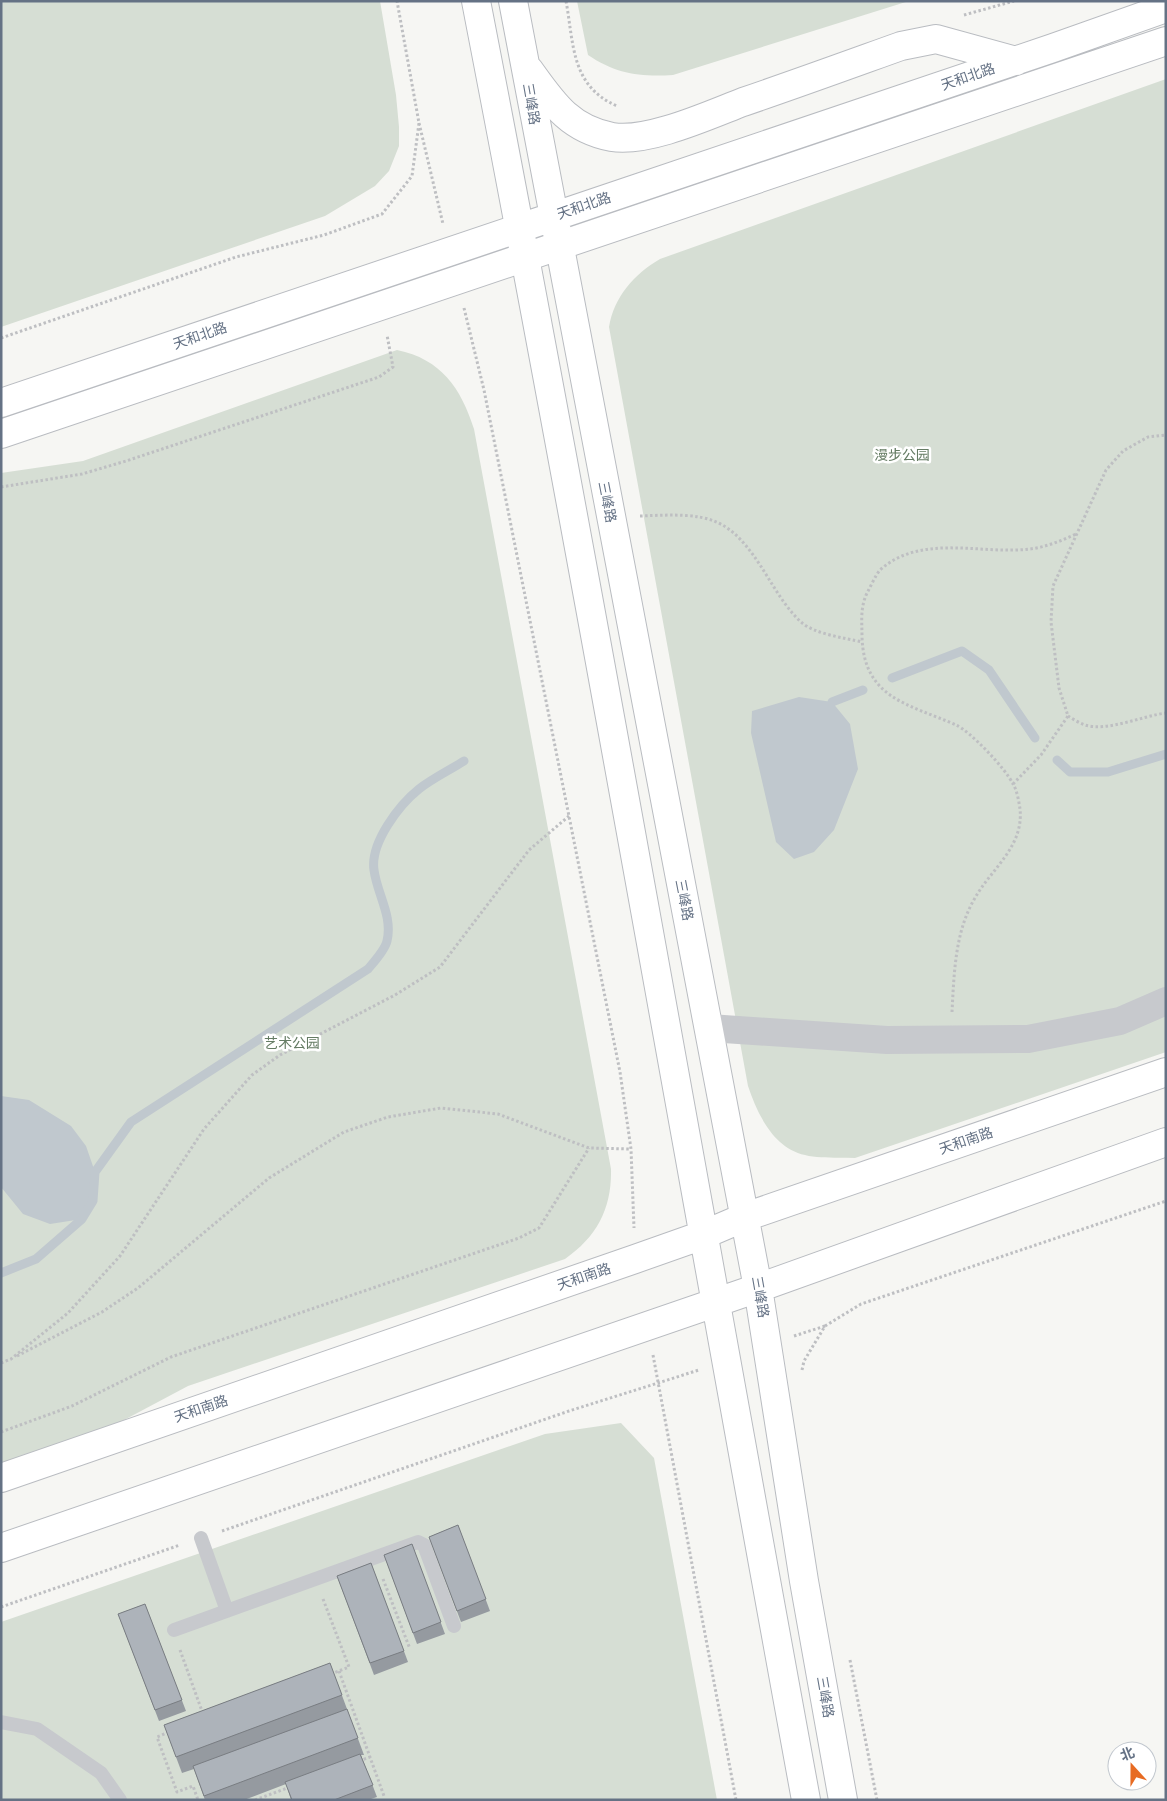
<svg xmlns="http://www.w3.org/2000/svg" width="1167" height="1801" font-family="Signika,'Noto Sans SC',sans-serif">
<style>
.green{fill:#d6ded4}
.water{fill:#c0c8ce}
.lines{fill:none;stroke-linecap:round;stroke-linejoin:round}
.stream{stroke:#c0c8ce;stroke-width:9}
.secondary-casing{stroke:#b9bcc1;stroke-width:30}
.path{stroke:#bebfc2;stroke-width:3;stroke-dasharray:2.5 2.5;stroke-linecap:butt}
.lane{stroke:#c7c9cd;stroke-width:14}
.street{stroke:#c7c9cd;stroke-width:28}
.secondary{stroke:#fff;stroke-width:28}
.wall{fill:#959aa0}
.building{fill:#adb3ba;stroke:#797d82}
.labels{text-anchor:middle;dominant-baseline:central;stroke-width:5;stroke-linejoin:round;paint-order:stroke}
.street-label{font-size:14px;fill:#657285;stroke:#fff}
.park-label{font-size:14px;fill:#657c64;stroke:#fff}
</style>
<rect width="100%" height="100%" fill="#f6f6f3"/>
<path class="green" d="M1,1h379l16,94 3,32v19l-10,25 -14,15 -50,30 -324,111z
M577,1h332l-236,74c-33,2 -57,-1 -85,-20z
M1166,79v973l-311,106c-16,-1 -35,1 -50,-3 -32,-7 -48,-42 -57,-69l-139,-759c5,-30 25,-53 51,-68z
M397,350c44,9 64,38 77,79l137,740c1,39 -14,68 -46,90l-377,127 -94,50 -93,32v-995l82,-12z
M621,1423l33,35 63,342h-716v-178l544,-188z"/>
<path class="water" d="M799,697l33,5 18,22 8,45 -24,61 -20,22 -20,7 -18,-17 -25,-109 1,-22z
M1,1096l28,4 42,26 15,20 9,26 -2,29 -11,18 -32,5 -27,-10 -22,-27z"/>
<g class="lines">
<path class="stream" d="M892,678l70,-27 27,19 46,68
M832,702l31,-12
M1057,760l13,12h38l58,-18
M1,1273l35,-14 46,-40 11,-18 2,-29 36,-50 237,-153c6,-7 17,-19 19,-28 6,-25 -10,-47 -13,-71 -4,-27 25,-65 45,-81 14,-11 31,-19 45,-28"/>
<defs>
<path id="secondary" d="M476,1c116,599 220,1199 330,1799
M513,1l245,1287 46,293 39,219
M529,70c23,32 40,59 83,67 36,6 97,-22 131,-35 53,-18 105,-37 158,-56l35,-7 80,22
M1,403l1052,-355 113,-40
M1,434l1165,-393
M1,1478l634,-219 68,-24 42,-18 421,-145
M1,1548l757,-260 408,-146"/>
</defs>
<use href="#secondary" class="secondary-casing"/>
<path class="path" d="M566,1c8,44 5,85 51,105
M964,15l50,-14
M419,123l24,101
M464,308l20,82 136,682 11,77 3,79
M1,338l235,-81 88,-22 58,-21 30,-38 7,-53 -22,-122
M1,487l81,-13 44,-13 253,-84 14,-10 -6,-32
M640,516c70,-3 89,-2 127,60 10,16 20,33 34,46 13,12 44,16 61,20
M1068,716c5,3 11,7 17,9 22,7 57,-9 81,-12
M1013,784l28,-29 27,-39 -9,-28 -8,-66 2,-36 53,-116 17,-19 25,-14 18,-2
M952,1012c2,-38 3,-81 23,-114 16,-29 49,-51 45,-89 -1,-7 -3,-19 -7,-25 -7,-15 -43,-53 -57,-59 -47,-21 -92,-26 -94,-88 0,-16 -2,-29 5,-44 4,-7 8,-17 13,-23 41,-37 101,-15 150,-21 16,-2 31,-8 46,-15
M794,1336l31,-10
M653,1355l83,445
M17,1356l85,-44 36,-24 131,-110 75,-46 44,-15 53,-9 57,6 91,34 42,1
M1,1363l10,-4 57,-46 52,-57 84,-127 48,-54 28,-20 115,-60 45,-28 89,-117 40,-34
M802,1370l2,-9 21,-35 36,-22 305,-103
M1,1432l71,-26 99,-49 348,-119 20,-10 50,-80
M222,1531l347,-120 130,-41
M383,1579l27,70
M323,1599l26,68 -18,7
M1,1607l179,-62
M180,1650l23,64
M850,1660l27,140
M339,1671l45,125
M169,1732l-12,5 20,55 16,-6 5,14
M359,1761l11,-4
M255,1800l35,-13"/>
<path class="lane" d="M201,1538l26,73
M174,1630l244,-88 6,3 30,81
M1,1722l36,7 64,44 19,27"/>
<path class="street" d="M709,1028l178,12 141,-1 92,-18 46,-20"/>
<use href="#secondary" class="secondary"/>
</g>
<path class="wall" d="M458,1525l32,86 -29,11 -32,-85z
M412,1544l33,90 -28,10 -33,-89z
M371,1563l37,99 -34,13 -37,-99z
M145,1604l41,107 -27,10 -41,-107z
M330,1663l34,92h-3l16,42 -9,3h-77l-5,-16 -42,16h-39l-11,-31 -12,4 -18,-48z"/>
<path class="building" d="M458,1525l28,74 -29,12 -28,-74z
M412,1544l29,78 -28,11 -29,-78z
M371,1563l33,88 -34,12 -33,-87z
M145,1604l37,96 -27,10 -37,-96z
M330,1663l12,32 -166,62 -12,-32z
M347,1709l11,29 -154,58 -11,-30z
M360,1754l13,31 -39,15h-42l-7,-18z"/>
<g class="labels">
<g class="street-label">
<text transform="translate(968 77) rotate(-19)">天和北路</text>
<text transform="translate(531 104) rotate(80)">三峰路</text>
<text transform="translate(584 206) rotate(-19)">天和北路</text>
<text transform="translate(200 336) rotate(-19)">天和北路</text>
<text transform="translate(607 502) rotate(79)">三峰路</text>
<text transform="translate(684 900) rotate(79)">三峰路</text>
<text transform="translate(966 1141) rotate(-19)">天和南路</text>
<text transform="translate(584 1277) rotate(-19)">天和南路</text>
<text transform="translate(760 1297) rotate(80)">三峰路</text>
<text transform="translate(201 1409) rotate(-19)">天和南路</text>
<text transform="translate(825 1697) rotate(80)">三峰路</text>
</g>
<g class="park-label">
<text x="902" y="455">漫步公园</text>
<text x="292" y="1043">艺术公园</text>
</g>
</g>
<rect width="1167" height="1801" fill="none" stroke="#657285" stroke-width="5"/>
<g transform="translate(1132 1766) rotate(339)"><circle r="24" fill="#ffffff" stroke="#c1c7ce"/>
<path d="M0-4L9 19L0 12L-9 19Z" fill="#e76b22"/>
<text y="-8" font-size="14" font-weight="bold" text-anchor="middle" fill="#657285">北</text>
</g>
</svg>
